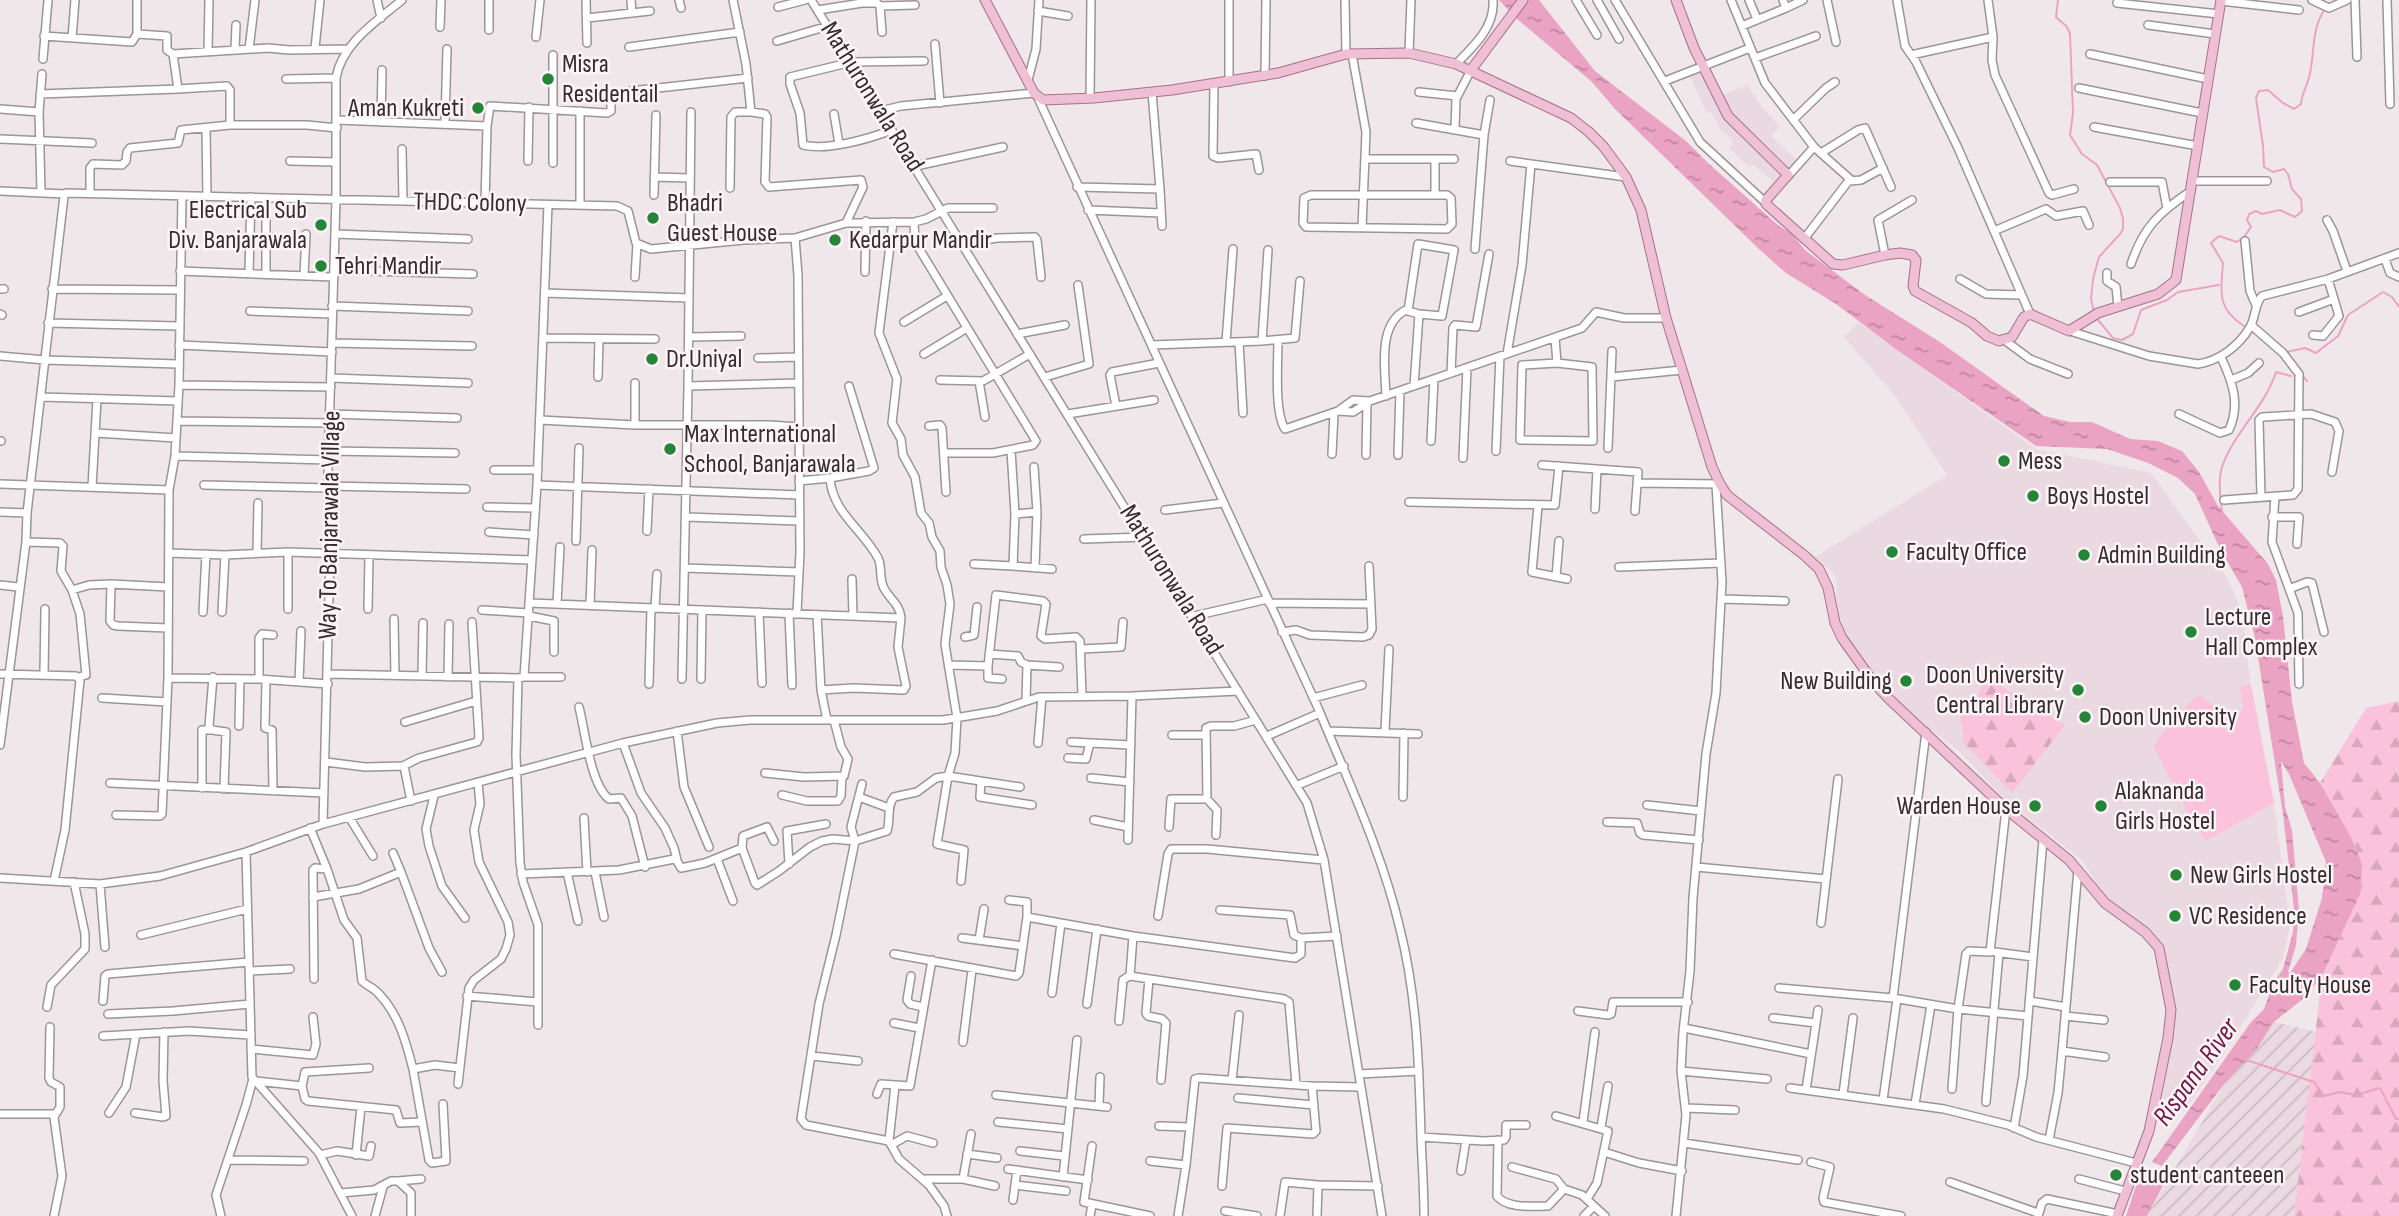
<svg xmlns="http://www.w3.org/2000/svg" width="2399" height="1216" font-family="'Sofia Sans Condensed',sans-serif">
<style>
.built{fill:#ead9e0}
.industrial{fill:url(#industrial-furrows)}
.forest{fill:url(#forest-firs)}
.green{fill:#fac3db}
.water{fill:url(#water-ripples);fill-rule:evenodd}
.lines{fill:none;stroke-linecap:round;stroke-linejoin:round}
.stream{stroke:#eba3c4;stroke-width:2}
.minor-casing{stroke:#9d9498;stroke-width:10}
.major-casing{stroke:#a67089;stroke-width:11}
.minor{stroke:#fff;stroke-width:7}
.major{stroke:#efbfd5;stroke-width:9}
.poi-dot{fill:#248538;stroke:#fef4f8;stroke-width:2.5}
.labels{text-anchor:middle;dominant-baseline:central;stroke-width:5;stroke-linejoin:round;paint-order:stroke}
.poi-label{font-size:26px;fill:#322e2f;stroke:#fef4f8;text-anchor:start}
.street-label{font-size:26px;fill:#322e2f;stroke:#fef4f8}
.water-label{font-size:28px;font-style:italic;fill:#6c1a47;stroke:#fef4f8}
</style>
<defs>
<pattern id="industrial-furrows" width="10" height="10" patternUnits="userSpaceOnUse" patternTransform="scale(1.75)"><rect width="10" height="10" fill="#ead9e0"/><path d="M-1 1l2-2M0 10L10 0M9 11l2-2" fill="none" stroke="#c9bbc0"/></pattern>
<pattern id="forest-firs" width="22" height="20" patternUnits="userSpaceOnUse" patternTransform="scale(1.75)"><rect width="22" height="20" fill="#fac3db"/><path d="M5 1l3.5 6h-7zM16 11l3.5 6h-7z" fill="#d7a8bc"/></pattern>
<pattern id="water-ripples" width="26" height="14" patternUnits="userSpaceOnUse" patternTransform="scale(1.75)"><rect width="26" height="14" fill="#eba3c4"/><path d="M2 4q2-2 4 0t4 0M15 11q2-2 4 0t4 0" fill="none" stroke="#bf85a0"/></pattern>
</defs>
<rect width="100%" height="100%" fill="#f0e7eb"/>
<path class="built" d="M1704,70l12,28 31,-13 15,22 18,19 -9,10 27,25 -21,24 -24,-21 -4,3 -20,-19 5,-7 -13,-11 -10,-18 -4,1 -17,-37z
M1858,322l178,127 115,24 76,105 15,34 11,93 21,98 16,123 -7,32 -56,91 -43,62 -22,-14 14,-85 -14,-68 -12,-13 -45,-34 -23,-37 -78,-61 -45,-48 -44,-33 -35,-34 -35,-48 -9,-26 1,-30 -4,-7 -18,-16 132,-82 -51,-78 -52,-60z"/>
<path class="industrial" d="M2274,1022l42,10 -22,184h-147l78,-133 31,-33z"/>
<path class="forest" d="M1989,679l76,46 -53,68 -49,-51 1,-3 -5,-29c19,-2 19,-10 22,-27z
M2399,701v515h-105l28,-240 39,-84 1,-28 -10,-24 -32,-57 46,-75z"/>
<path class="green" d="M2251,685l23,118 -68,38 -13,-19 -39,-75c3,-12 33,-39 43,-53l33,23 13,-7 -3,-23z"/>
<path class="water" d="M1499,0h40l56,71 91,70 22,22 71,63 12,7 14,17 60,45 75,47 104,74 26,6h22l38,17 28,2 24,10 17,21 19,34 50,58 8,16 7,36 9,86 12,61 16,20 31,54 11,27 -1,28 -39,84 -18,22 -30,24 -18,28 -31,33 -63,83 -10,-4 99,-140 13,-13 10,-27 9,-13 10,-37 1,-23 -11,-95 -28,-176 -13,-51 -22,-38 -25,-55 -17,-16 -30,-15 -41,-14 -71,-3 -139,-96 -61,-46 -50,-31 -26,-23 -145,-141 -23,-27 -76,-64zM2281,761l8,13 37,88 -4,36 -16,51 -16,24 -2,-1 8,-27 3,-35 -7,-80 -7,-23z
M2147,1168l21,8 -21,40h-21l12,-36z"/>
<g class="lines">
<path class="stream" d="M2058,0l-2,17 11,10 3,7 3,79 -3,22 12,19 15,11 23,43 3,11v10l-3,5 -21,23 -6,22 -2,20 3,13
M2328,5l8,-5
M2098,320l15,18 9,2 11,-6 8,-24 26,-10 11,-8 41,-7
M2244,326c-28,-18 -23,-35 -21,-63l-12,-20 8,-7 18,6 7,-5 7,-10 -4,-7 2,-6 7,-3 6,3 18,-4 15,7 7,-6 -1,-12 -9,-10 -4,-15 -4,-5 -11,3 -9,-5 -1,-21 -7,-48 3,-7 9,-1 15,13 11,6 7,-5c1,-12 7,-19 9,-31 5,-22 1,-44 15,-64
M2287,352l18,-4 11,5 22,-17 10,-21 35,-23 9,5 7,10
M2302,375l5,6
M2222,511c-2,-13 -4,-31 0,-44 12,-35 43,-60 54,-95l15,4
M2246,1060l68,22 10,14 15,-4 17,3 24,-7 16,31h3"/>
<defs>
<path id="minor" d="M377,0l4,18
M586,0l1,43
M631,0l1,13
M679,0l2,8
M733,0l13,64 5,48 14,2 2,3 -2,65 4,5 92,-7 2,7 -17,36
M811,0l496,803 17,57 58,356
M1229,0v82
M1345,0l1,54
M1576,0l21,35
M1597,0l22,39
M1615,0l85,142 65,60
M1731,0l34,83 49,64 36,32 -46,60
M1749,0l8,19
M1827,0l9,42
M1897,0l8,46 11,16 42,86 72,166
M2312,0l17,8 18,-8
M2355,0l2,57
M2387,0l3,104
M2221,1l78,9
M2117,3l102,11
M880,6l35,-1
M778,7l27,-7
M1786,8l17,-8
M818,10l44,-7h15l3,3 2,26
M1038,11l30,5
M587,18l63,-7
M2148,25l67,9
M1742,26l44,-18 -3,-8
M440,27l1,-27
M489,30v-30
M137,34l30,2v14l6,4 5,35 49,-3 3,4v35
M44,36l88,6 5,-8v-34
M536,37l4,-37
M1993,37l-1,23 3,15 54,118 3,2 22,-6
M72,38l3,-38
M777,41l51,-15
M935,44l5,59
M629,47l111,-15
M315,48l5,-48
M249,49l6,-49
M235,50l1,-25
M208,51l1,-51
M1409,53l2,-53
M173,54l95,-6 21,2 58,-1
M1352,54l14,78 -4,96
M2090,54l118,25
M1911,55l82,-18 -5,-37
M1755,58l61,-22
M43,59l5,-59
M1456,64c18,-18 39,-37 37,-64
M1265,76l1,-76
M286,79l50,-1
M1028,80l8,-31 3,-49
M1665,81l85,-33
M1214,84l-1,72 5,2 38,-4 3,16
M2079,88l123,25
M631,91l117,-13
M1419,92l38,4
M40,94l138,-5
M1038,98l280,610c30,73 64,144 82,221 17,67 19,137 21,207 1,26 3,53 3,80
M1090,98l1,-98
M0,109l39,3
M880,111l21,-5 133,-13
M834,114l5,30
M337,120l150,6
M1793,120l33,-32 9,-6
M381,122l1,-52
M1416,123l68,12 -9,114
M445,124l2,-75
M2094,127l104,19
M206,129l1,67
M1455,129l1,-30 15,-29
M892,130c-24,9 -65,21 -89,15l-3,-32 -10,-29v-7l62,-15 72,-1
M1484,135l6,-35
M0,139l92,4
M402,149l1,52
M1821,153l37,-23 7,-2 26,59
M1366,159h88
M290,161l46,1
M528,161l1,-54
M1510,161l116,16
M553,163v-108
M916,166l87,-19
M1789,175l25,-28
M654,177l36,1
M1850,181l11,-1 22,-12
M2193,181h74
M2110,182h52l5,26
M1077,187l83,2 -8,-97
M730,188l1,-71 4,-5h16
M1160,189l2,37
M0,191l65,3
M41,192l-2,-80 3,-38
M90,193v-25l3,-4 29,1 4,-4 1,-9 3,-4 48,-5 3,-13 49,-5h77l30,3
M654,195l2,-80
M1311,195h136l4,3 1,26 -5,5 -141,-2 -3,-4 1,-25z
M1435,195v-36
M182,196l-3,189 -4,71 -6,34 -1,188 91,1 69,5
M266,198v75
M485,203l2,-77 3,-20 117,7 4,-2v-12
M580,205v-94
M1088,210l73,3
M2327,220l6,11 14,40
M893,222l-14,111 18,46 -5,44 9,16 2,16 12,22 6,36 8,10 3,14 8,14 1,16 6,18 3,19 -5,40 12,74 -2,35 -7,23 -12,2 -19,14 -23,5c-8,10 -3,23 -7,34l-32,10 -19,94 -17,69 -18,115 5,6 83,16 10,18 30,26 15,21 3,10
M914,222l1,20 121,199 -3,4 -40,8h-49
M1994,231l52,-22 10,7 27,-5 6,14
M335,234l133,5
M795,238l3,37 2,277 -3,61
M2245,241l5,50 6,14
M963,244l34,-6 38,-1 2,3 4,37
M1418,244l36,6 -12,66 -23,-2 -11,-3z
M1885,255l-7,-35 34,-20
M2385,259l5,14 9,4
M2131,264c12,-36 28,-52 60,-73
M334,270l139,4
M180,271l154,6
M865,272l1,-51
M249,273l2,-76
M2107,273v8l9,6 2,20
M304,275l2,-41
M635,277l2,-33
M1960,279l26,15 35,1
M0,289h4
M52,289l128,1
M545,293l144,5
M332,306l136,5
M250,311l82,3
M2299,312l35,-13
M0,314l2,1
M904,322l43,-26
M48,323l131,3
M2070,331l79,25 49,8c21,-3 41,-18 52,-37 6,-10 4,-22 12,-31l66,-17 71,-26
M1017,334l48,-9
M2313,335l10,1 16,-20 -11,-37
M689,337l52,-1
M543,338l112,1
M1555,338l2,25 35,4 1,74 -73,-1 2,-75 35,-2
M2003,339l27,20 38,15
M1278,340c0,22 -4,72 7,89l53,-18 15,-11 17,1
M1262,341l33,-3 5,-57
M1226,342l7,-93
M1239,342l4,71
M332,343l140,3
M179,345l153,7
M1152,345l110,-4 6,-91
M924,354l43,-26
M1507,354l15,-89 9,-101
M0,356l45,4 133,4
M758,358l40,-1
M1451,373l2,-45 2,-3 21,2 13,-73
M598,377l1,-38
M1045,377l44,-13 -11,-79
M1611,377l71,-7
M331,378l137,5
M940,380l43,1 47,-27
M2231,380l17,-7 11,-10
M979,381l6,36
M635,383v42
M179,385l152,2
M688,386l111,-3
M1414,386l5,-72
M1386,396c-1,-28 -9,-74 22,-87
M41,397l137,4
M1116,406l-6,-31 2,-3 47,-9
M1338,411l15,1 17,-11 212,-73 14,-16 28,6h42
M331,414l126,4
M1068,414l86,-14
M2179,414l41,19 9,-3c12,-26 3,-49 -8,-73
M540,420l95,5h135l29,2
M177,421l154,2
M929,426l11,-1 2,3 4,64
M96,433l80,5
M0,441h1
M1431,441l3,-62
M1608,448l4,-97
M1011,450l4,64 -2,52 39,3
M329,451l126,2
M1496,451l4,-95
M1332,454l2,-41
M1366,455l1,-52
M1398,455l2,-64
M175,456l154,4
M1463,458l4,-90
M1542,465l96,7 -3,39
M1034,467l3,45 -2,56
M494,470h44
M830,478l39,-7 5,-3 -25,-82
M799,481l31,-3c2,34 33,52 48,80 5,10 0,22 7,32 6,10 15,15 16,28
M1638,483l81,1
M0,484l169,6
M204,485l124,3
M537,485l262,10
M328,486l138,3
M92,487l5,-88
M2275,496l-3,46 26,71 1,71
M2261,497l-2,-77 3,-3 49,-3 24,8 4,9 -7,41
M2224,500l69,-5 5,-6 1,-115 -16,-21 -32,-28
M1409,502l146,3 4,-39
M1538,506l-6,66 35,7
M487,507l48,1
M1595,509l2,-40
M1165,510l58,-7
M0,512l27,1
M1015,514l22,-2
M686,517l113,4
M2272,517h27l-2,27
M647,531l2,-42
M489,532l45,3
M1084,539l60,-2
M576,541l3,-93
M26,542l34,1 3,3 -2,25 11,19 8,24 6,61 -7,2
M169,553l56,2 63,-3 244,8
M257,553l1,-50
M974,564l39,2
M1619,567l102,-4
M685,568l114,4
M1556,577l3,-36
M852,579l1,37
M0,585l18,2
M2289,589l18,-7 5,1 12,49
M72,590l17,-5 22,-1
M1721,599l64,2
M530,603l371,15 -3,29 8,39 -2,4 -51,-2 -32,2 -4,-75
M1269,603l102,1
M557,604l3,-57
M590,605l2,-55
M655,608l2,-34
M288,609v-57
M368,609l1,-53
M482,610l47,3
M203,612l3,-58
M222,612l3,-57
M759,612l3,71
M789,613l3,72
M529,616l25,5v31
M1194,616l74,-17
M394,619l1,56
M168,628l-50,-2 -5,-1 -3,-4 1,-37 57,3
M1282,632l14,-2 14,5 53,2 6,-2 3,-6 -3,-63
M965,637l9,-2 3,-28
M1082,649l39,-2 2,-25
M989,654l29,2 3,6 6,3 -1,36
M950,665l38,1 8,-71 47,6 3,3 -5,32 4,3 31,-2 4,4 2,54
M1027,665l32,2
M988,666v12l14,1
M0,674l76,2 4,4 -15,150 -11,51
M44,674l1,-65
M328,674l190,4
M422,676l1,-53
M213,677l-4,49 3,4 14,2 -2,57
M448,677l1,-53
M524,677h37
M259,679v-41l3,-4 11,1
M682,679l6,-293 3,-274
M701,679l1,-69
M266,680l-1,48 7,2 1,61
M299,682l2,-51
M649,684l2,-76
M821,690l6,30
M102,698l65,4
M1313,698l49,-13
M579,707c6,23 11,77 30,92l12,-1 11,18 13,51
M405,722l71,-21
M239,726l1,-47
M677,731l7,56 25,60
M1328,731l90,3
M1385,731l4,-82
M1172,735h33
M1267,736l53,-23
M1071,742l60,3
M623,743l18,50 24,35 9,20 3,12
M1038,743l4,-46
M0,745l26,-203 1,-29 37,-317 2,-3 551,13 11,5 8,32 15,6 93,-9 51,-2 51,-15 68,-1 12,-3 22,-11h45
M1068,758l18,1 4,-16
M326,762l39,5 38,-1 16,-8 58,-16 2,-4 -7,-116
M404,766l7,35
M765,773l39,4 40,-1 4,-17 -7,-12 -7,-27
M1091,778l39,4
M981,781l-1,16 52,8
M110,783l214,10
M1298,785l46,-19
M202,788v-58h10
M782,795l25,6h31l3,-5 1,-19
M434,796l-8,33 3,17 13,40 23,32
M859,797l30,11
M1403,797l1,-64
M1207,799l10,11 -1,25
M1647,805l54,6
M116,815l44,1 2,-2 6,-136
M349,817l24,39
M584,818l3,54
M1094,820l34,7
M1607,822l30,1 3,10 3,2 56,5
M323,824l7,-269 -2,-88 8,-268v-121c6,-35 41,-57 66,-78
M1169,827l2,-28h36l-1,-71 5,-2h23l22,-6
M310,828l17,41 17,51 13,18 5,43c5,5 12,7 17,13 20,21 27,48 34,75l22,-4 25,3
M1128,840l4,-144
M742,848l13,35 2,2 22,-14 31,-24 12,-6 11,-2 22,2 -4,-14 11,-43
M246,852l6,225 67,76 33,63
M717,859l16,42
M789,864l-2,-33 39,-7
M1696,867l130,12
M401,872l28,76 13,24
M567,872l11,49
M595,872l9,45
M521,874l98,-4 55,-11 3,2 4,7 24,-5 37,-15 1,-12 24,-9 7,14
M0,878l100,6 60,-8 86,-24 77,-28 300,-81 94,-20 33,-3h193l54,-9 42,-14 93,-1 106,-5
M961,881l3,-31 -27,-6 11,-68 72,11
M100,884l5,63
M313,897l46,-8 42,-17 -8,-19
M1009,900l18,2v15
M1220,910l70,5 4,20 7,3
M1158,916l10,-62 3,-5h36l117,11
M1821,923l17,-144
M141,935l106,-26
M1133,936l-3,40 154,23 5,3 7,82
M962,938l61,8
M979,940l5,-31
M1995,952l38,5
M894,954l122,22 3,-3 8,-56 106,19 162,22 6,-4v-16l36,-2
M250,971l40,-2
M911,976l-4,24 3,4 13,3
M314,979l-1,-109 2,-2 12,1
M1149,979l-3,34 2,3 14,3 4,4 -5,57
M1779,988l114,10 65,11 70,7
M1052,993l9,-70
M467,996l71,6
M1893,998l33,-266
M103,1001l2,-25 3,-2 141,-12
M2030,1001l36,6
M1087,1004l10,-75
M47,1007l4,-22 34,-36v-15l-11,-52
M1578,1011l30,4 3,-1 2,-12h75
M108,1014l65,-3 77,-7
M2065,1016l39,4
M1773,1018l43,5
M1119,1021l4,-41 6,-4
M894,1023l25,5
M538,1025v-100l-15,-43 -3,-19 -4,-108 2,-77 6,-1 13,-192 11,-280
M50,1027l-1,51 2,4 9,5v20l-6,10 8,59 -8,40
M1684,1028l127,26
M103,1036l86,-5 61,4
M963,1042l9,-72
M251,1049l62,6 3,-11 -3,-27
M2062,1051l16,-181
M812,1056l46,5
M413,1069l16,91 3,3 14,-2 -3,-57
M1681,1071l86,8
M1359,1074l60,-3
M1232,1080l7,-65
M256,1081l46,5 3,-14 64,-4
M458,1084l11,-96 5,-8 27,-21 5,-10 4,-14 -2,-13 -29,-60 -5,-32 6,-26 -2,-21
M302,1086l3,13 3,2 88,9 4,13 22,-1
M1790,1088l154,21 64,16 28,12 100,26
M1952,1089l6,-80 8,-55 3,-3 21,1 16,-143
M1806,1090l12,-80
M877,1094l4,-10 29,2 22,-126
M1843,1094l10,-76
M996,1095l111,12
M1238,1098l76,7
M1883,1100l14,-101
M1986,1102l13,-149
M1915,1104l16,-99
M1099,1106l1,-29
M1686,1108l49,2
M109,1113l17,-26 10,-53
M135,1113l28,4 3,-1 -3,-35 1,-49
M1,1114h53
M1556,1116l52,15 -11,52 -10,16
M998,1122l70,7
M1583,1122l12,-90
M1159,1126l30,1
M1601,1127l7,-41
M2014,1128l9,-52 20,-236
M1421,1137l63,4 20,-1 2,-3v-12h20
M1498,1140l-1,56c10,13 36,10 51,10l16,-17 18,6 23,21
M2049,1140l9,-47 4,-42 43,6
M889,1141l6,-55
M1684,1143l114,17
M891,1145l16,-9 26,7
M1092,1146l-8,56 66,14
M1020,1151l44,5
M1604,1152l35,11 43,8
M967,1154l30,4
M320,1155l17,-4 32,5 2,-10
M356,1155l5,-48
M228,1160l76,1
M1150,1161l36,4
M1811,1162l19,5 -7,31 1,4 77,14
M1512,1167l44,12 8,10
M1008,1169l80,11
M1461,1171l5,-31
M1063,1177l14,-137
M923,1179h40l32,7
M963,1179l8,-45
M2079,1179l46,12
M398,1181l23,-2
M1950,1182l88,31
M1015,1185l51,6
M1222,1186l5,-58 86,6 3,-3 -4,-45
M341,1193l33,-3 17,-9h7l13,12v23
M1013,1200l4,-30
M1225,1211l32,5
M221,1216l-5,-21 30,-90 7,-26
M375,1216l8,-29
M1090,1216l2,-11
M1178,1216l8,-51 9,-86 4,-1 113,8 49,1
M1280,1216l5,-34 33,3
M1317,1216l1,-31 60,1
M1584,1216l10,-10
M1676,1216l10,-101 -5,-44 2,-39 7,-61 3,-73 13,-144 10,-61 2,-39 4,-72 -6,-97
M2038,1216l4,-13 5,-4 71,15"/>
<path id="major" d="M985,0l49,93 9,7 51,-2 78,-8 106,-17 68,-19 63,-1 47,11 115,54 18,14 14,14 23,31 15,33 25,108 46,149 8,17 7,11 77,60 15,14 9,19 7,35 7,15 32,45 14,15 118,111 63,51 36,43 40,29 14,16 12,62 -3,28 -19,93 -32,85
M1676,0l18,48 34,68 60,59 -22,25v4l67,60 10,1 42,-10 15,-2 12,2 4,5 -3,26 2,5 57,32 15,13 12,5 13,-4 12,-20 6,-3 39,17 29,-18 60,-19 18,-14 45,-280
M1471,70l52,-70"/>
</defs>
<use href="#minor" class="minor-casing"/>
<use href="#major" class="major-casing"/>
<use href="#minor" class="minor"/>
<use href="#major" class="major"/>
</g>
<g class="poi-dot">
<circle cx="548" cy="79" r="7"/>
<circle cx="478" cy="108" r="7"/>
<circle cx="653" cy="218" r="7"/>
<circle cx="321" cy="225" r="7"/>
<circle cx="835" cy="240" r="7"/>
<circle cx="321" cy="266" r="7"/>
<circle cx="652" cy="359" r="7"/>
<circle cx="670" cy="449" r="7"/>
<circle cx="2004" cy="461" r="7"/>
<circle cx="2033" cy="496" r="7"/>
<circle cx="1892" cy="552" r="7"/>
<circle cx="2084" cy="555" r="7"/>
<circle cx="2191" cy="632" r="7"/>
<circle cx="1906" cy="681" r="7"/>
<circle cx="2078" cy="690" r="7"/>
<circle cx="2085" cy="717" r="7"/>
<circle cx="2035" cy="806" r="7"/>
<circle cx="2101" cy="806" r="7"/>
<circle cx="2176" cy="875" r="7"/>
<circle cx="2175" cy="916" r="7"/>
<circle cx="2235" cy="985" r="7"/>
<circle cx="2116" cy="1175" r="7"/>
</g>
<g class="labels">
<g class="poi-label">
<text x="562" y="64">Misra<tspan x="562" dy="30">Residentail</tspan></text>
<text x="464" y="108" text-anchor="end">Aman Kukreti</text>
<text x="667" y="203">Bhadri<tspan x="667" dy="30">Guest House</tspan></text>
<text x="307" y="210" text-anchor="end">Electrical Sub<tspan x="307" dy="30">Div. Banjarawala</tspan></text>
<text x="849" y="240">Kedarpur Mandir</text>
<text x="335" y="266">Tehri Mandir</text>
<text x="666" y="359">Dr.Uniyal</text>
<text x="684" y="434">Max International<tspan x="684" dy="30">School, Banjarawala</tspan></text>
<text x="2018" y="461">Mess</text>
<text x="2047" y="496">Boys Hostel</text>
<text x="1906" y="552">Faculty Office</text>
<text x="2098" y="555">Admin Building</text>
<text x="2205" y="617">Lecture<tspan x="2205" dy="30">Hall Complex</tspan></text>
<text x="2064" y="675" text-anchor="end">Doon University<tspan x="2064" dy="30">Central Library</tspan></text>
<text x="1892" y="681" text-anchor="end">New Building</text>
<text x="2099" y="717">Doon University</text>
<text x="2115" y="791">Alaknanda<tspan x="2115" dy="30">Girls Hostel</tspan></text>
<text x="2021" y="806" text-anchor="end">Warden House</text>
<text x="2190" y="875">New Girls Hostel</text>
<text x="2189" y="916">VC Residence</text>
<text x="2249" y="985">Faculty House</text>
<text x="2130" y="1175">student canteeen</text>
</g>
<g class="street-label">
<text transform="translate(872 97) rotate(58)">Mathuronwala Road</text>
<text transform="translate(470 203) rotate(1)">THDC Colony</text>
<text transform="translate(330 525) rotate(-89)">Way To Banjarawala Village</text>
<text transform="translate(1171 580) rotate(58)">Mathuronwala Road</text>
</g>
<g class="water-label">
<text transform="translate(2196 1072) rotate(-54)">Rispana River</text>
</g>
</g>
</svg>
